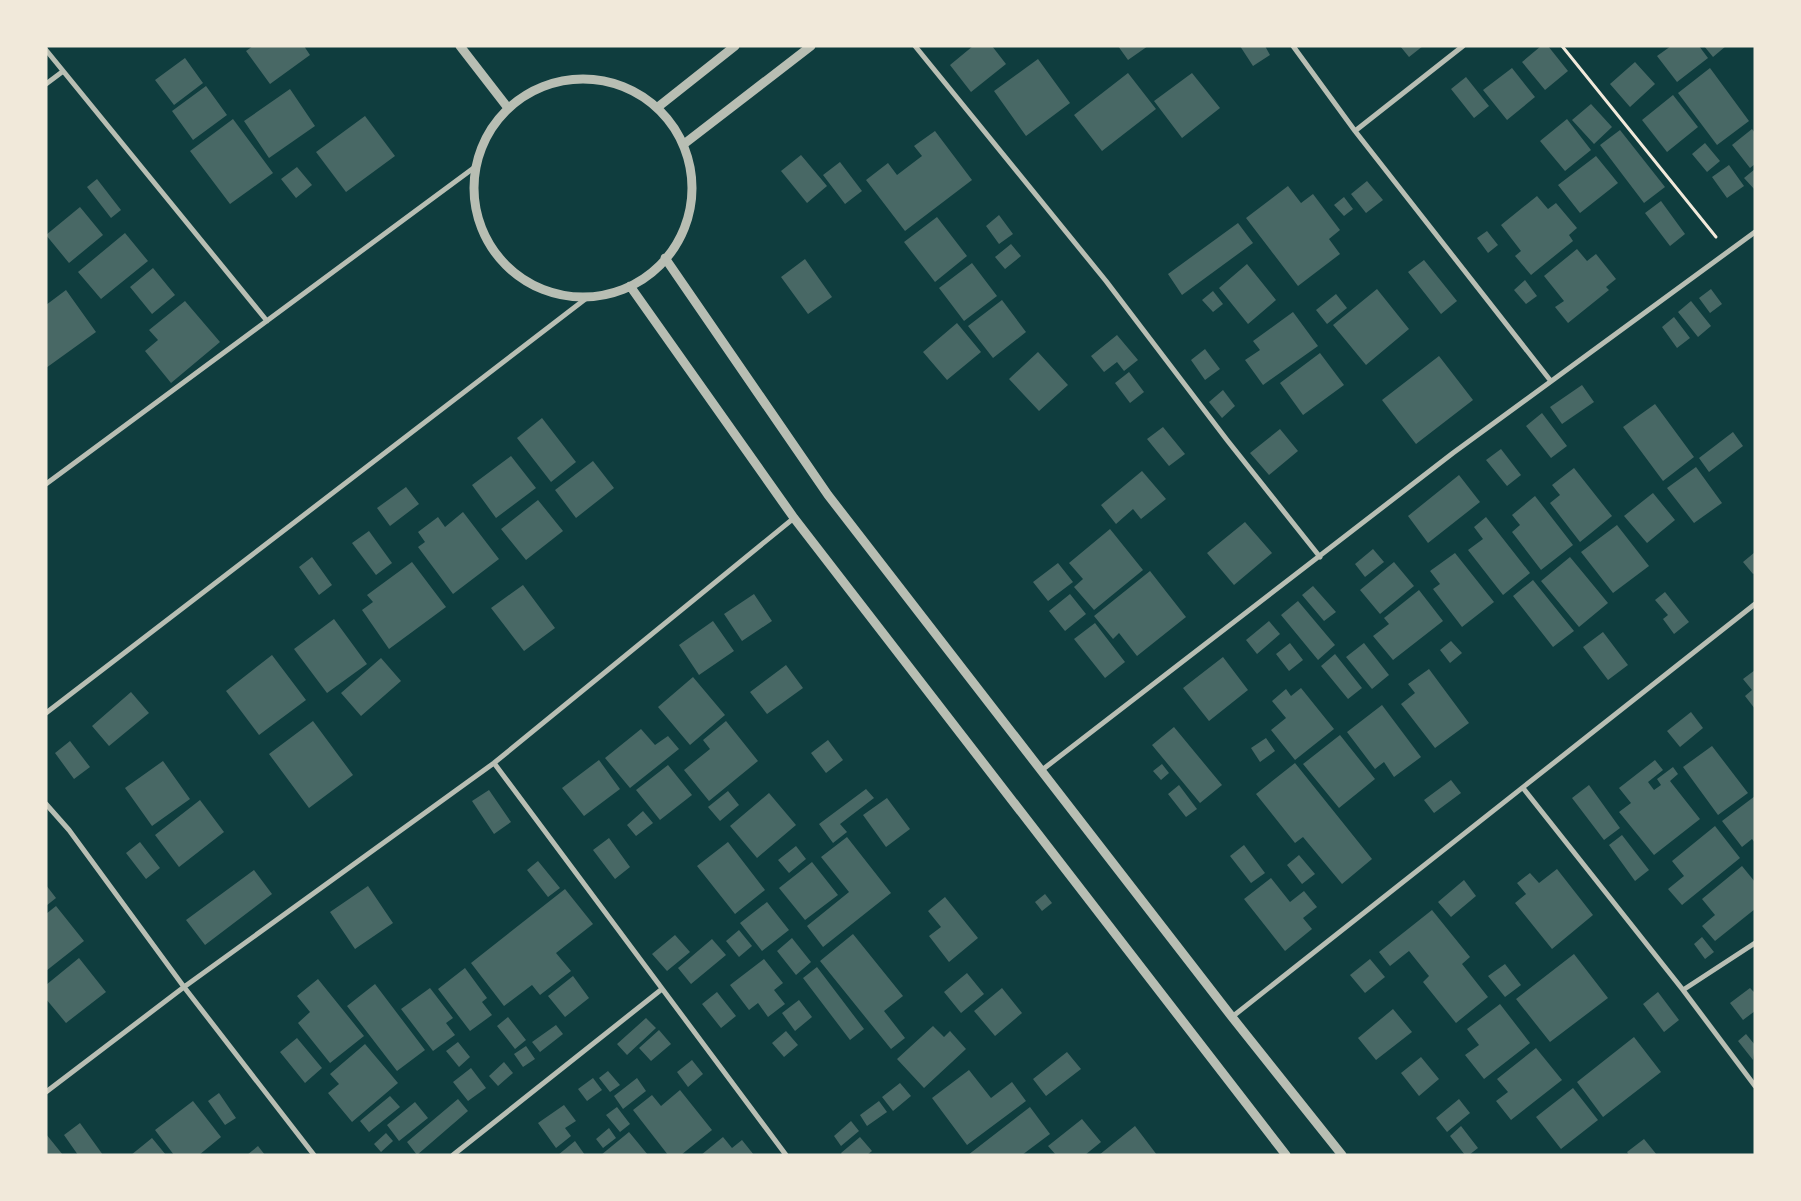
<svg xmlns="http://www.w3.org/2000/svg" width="1801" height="1201" font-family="'DejaVu Sans',sans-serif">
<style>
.building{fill:#486865}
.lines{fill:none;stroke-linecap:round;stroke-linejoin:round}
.path{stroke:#f1e9da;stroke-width:3}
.minor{stroke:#b8beb3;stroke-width:5}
.tertiary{stroke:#b8beb3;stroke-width:9}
</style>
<rect width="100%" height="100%" fill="#0f3d3e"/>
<path class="building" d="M253,46h51l6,9 -40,29 -24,-33z
M973,46h19l14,18 -35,28 -21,-27z
M1118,46h30l-20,14z
M1240,46h25l5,9 -17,11z
M1400,46h23l-14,11z
M1541,46h7l20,25 -23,19 -23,-28z
M1671,46h28l9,12 -31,24 -20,-26z
M1704,46h22l-13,11z
M185,58l18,25 -29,22 -19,-25z
M1038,59l32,44 -44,33 -32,-45z
M1635,62l20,22 -25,23 -20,-23z
M1512,68l23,29 -28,23 -24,-30z
M1710,68l39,53 -32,24 -39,-52z
M1128,73l28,36 -54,42 -28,-36z
M1192,73l28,35 -38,30 -28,-37z
M1466,77l23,29 -15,12 -23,-29z
M206,86l21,29 -34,25 -21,-29z
M290,89l25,37 -46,32 -25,-37z
M1673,95l25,32 -31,25 -25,-32z
M1591,104l21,23 -18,17 -22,-24z
M365,116l30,40 -49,36 -30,-40z
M233,119l40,54 -43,31 -40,-53z
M1567,119l24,31 -26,21 -25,-30z
M1752,129l3,4v31l-5,4 -18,-23z
M1620,130l45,57 -21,16 -44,-58z
M935,131l37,49 -67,51 -39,-51 22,-17 9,12 25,-19 -8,-10z
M1705,143l15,18 -13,11 -15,-18z
M801,155l26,31 -20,17 -26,-32z
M1596,156l22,27 -38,30 -22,-28z
M840,162l22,29 -17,13 -22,-29z
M1729,165l15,21 -17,12 -15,-21z
M297,167l15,18 -16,13 -15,-19z
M1755,169v21l-11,-12z
M97,179l24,31 -10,8 -24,-31z
M1367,181l16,19 -17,13 -15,-19z
M1288,186l13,17 12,-9 27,36 -11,9 11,15 -42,32 -52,-68z
M1537,196l11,13 8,-6 21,25 -8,7 4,6 -42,34 -16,-19 6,-5 -20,-26z
M1344,197l9,12 -9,7 -10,-11z
M1661,201l24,33 -15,12 -25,-33z
M80,207l23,28 -34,28 -23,-28z
M999,215l14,19 -14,10 -13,-18z
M937,217l30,39 -32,26 -31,-40z
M1238,223l15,20 -71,52 -14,-21z
M1487,231l11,14 -10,8 -11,-15z
M125,233l23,28 -47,38 -23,-27z
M1011,244l10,12 -16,13 -10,-12z
M1577,249l10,12 9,-7 20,25 -10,8 3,3 -41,33 -13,-16 9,-6 -20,-25z
M805,259l27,38 -24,17 -27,-37z
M1424,260l33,41 -16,13 -33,-42z
M972,263l25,33 -33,25 -25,-33z
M1247,264l29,36 -28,24 -29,-36z
M153,268l22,27 -23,19 -22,-27z
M1525,280l12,16 -11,8 -12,-14z
M1377,289l32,40 -43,36 -33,-40z
M1711,289l11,15 -12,9 -11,-15z
M66,290l30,42 -50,36v-63z
M1213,291l10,13 -10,8 -11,-12z
M1336,294l11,14 -20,16 -11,-14z
M1002,300l24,32 -33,26 -25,-32z
M185,301l35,41 -49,41 -26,-32 13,-11 -9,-10z
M1691,301l20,25 -13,11 -20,-25z
M1293,312l25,34 -55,39 -18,-25 15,-10 -7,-9z
M1674,317l16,21 -13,10 -15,-21z
M957,323l24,29 -34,28 -24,-28z
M1117,335l21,25 -14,11 -7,-9 -13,10 -13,-16z
M1205,349l15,20 -15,11 -14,-20z
M1038,352l30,33 -29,26 -30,-32z
M1320,353l24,32 -41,30 -23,-32z
M1439,356l34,44 -57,44 -34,-44z
M1129,372l15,20 -14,11 -15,-20z
M1582,385l12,17 -32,22 -12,-17z
M1223,390l12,16 -13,12 -13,-16z
M1655,404l39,53 -31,24 -40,-54z
M1542,413l25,33 -16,12 -25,-32z
M542,418l34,44 -25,20 -34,-44z
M1163,427l22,27 -16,12 -22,-27z
M1280,429l18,22 -29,24 -19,-22z
M1733,432l10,14 -34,26 -10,-14z
M1501,449l20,26 -14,11 -21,-26z
M511,456l25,32 -40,30 -24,-33z
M593,461l21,27 -38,30 -21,-28z
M1696,467l26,36 -28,20 -27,-35z
M1574,468l38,48 -32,26 -30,-39 10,-8 -8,-10z
M1142,471l24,28 -25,20 -8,-10 -17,15 -15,-19z
M1459,475l21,27 -52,41 -20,-27z
M406,487l13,17 -29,22 -13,-18z
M1653,493l22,27 -28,23 -23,-27z
M1535,496l38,49 -32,25 -29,-38 8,-7 -8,-10z
M538,500l25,31 -37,29 -25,-31z
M463,512l36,47 -46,35 -35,-47 7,-5 -7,-10 20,-15 7,10z
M1486,517l44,56 -27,22 -35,-45 15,-11 -9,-12z
M1245,522l27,31 -38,32 -27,-32z
M1617,525l32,41 -36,27 -32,-41z
M1110,529l33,41 -49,40 -20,-23 9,-8 -14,-16z
M369,531l23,32 -16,12 -24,-32z
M1373,549l11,13 -19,15 -10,-13z
M1755,552v21l-2,1 -10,-12z
M1455,553l39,49 -32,25 -29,-38 7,-5 -10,-13z
M312,557l20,28 -13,10 -20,-28z
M1570,557l38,46 -29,24 -38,-46z
M412,562l34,45 -57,42 -27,-39 11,-8 -6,-7z
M1394,562l20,24 -34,28 -20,-24z
M1058,563l15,19 -25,19 -15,-19z
M1150,571l36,46 -49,39 -18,-23 -6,6 -19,-23z
M1533,580l41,51 -21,16 -40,-51z
M523,585l32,43 -31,23 -33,-43z
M1313,586l23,26 -12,9 -22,-26z
M1419,590l24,31 -50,39 -20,-24 16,-12 -5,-6z
M1665,592l24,30 -15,12 -11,-15 5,-4 -13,-15z
M754,594l18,27 -30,20 -18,-27z
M1070,594l16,20 -21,17 -16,-20z
M1298,601l37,44 -17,15 -37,-45z
M334,619l33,45 -40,29 -33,-44z
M713,621l21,30 -35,24 -20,-30z
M1269,621l11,13 -23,20 -11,-14z
M1095,623l30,39 -20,16 -31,-39z
M1603,632l25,33 -20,15 -25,-33z
M1451,641l11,12 -12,10 -10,-13z
M1290,643l13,17 -14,11 -13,-17z
M1364,643l25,32 -17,14 -26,-32z
M1335,654l27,34 -14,11 -27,-33z
M272,655l34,45 -47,35 -33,-44z
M1223,657l25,33 -39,31 -26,-33z
M381,658l20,23 -40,35 -20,-23z
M786,665l17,23 -36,26 -17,-22z
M1429,669l40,54 -34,25 -34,-44 14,-11 -7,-9z
M1755,670v39l-10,-13 7,-6 -9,-11z
M693,677l32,38 -35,30 -32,-38z
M1301,688l33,41 -39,31 -24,-30 15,-12 -14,-17 14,-12 5,7z
M131,692l18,21 -40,33 -17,-20z
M1382,705l39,52 -27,20 -10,-15 -9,7 -28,-37z
M1691,712l12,16 -23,19 -13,-16z
M313,721l40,54 -44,33 -40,-54z
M726,721l32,40 -49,40 -25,-31 26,-21 -7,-9z
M1174,727l48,58 -22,18 -48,-58z
M641,729l14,16 13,-9 11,13 -49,39 -25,-30z
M1340,735l35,44 -36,29 -36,-44z
M1266,738l9,13 -15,11 -9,-14z
M828,740l15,20 -17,13 -15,-20z
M70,741l20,26 -16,12 -19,-26z
M1712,746l36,47 -30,22 -35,-48z
M599,760l21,29 -36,27 -22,-28z
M1655,760l8,10 -15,12 6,8 7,-5 -4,-6 16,-12 5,7 -8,7 30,38 -46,36 -35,-43 12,-9 -12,-15z
M163,761l27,38 -38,27 -27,-38z
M1295,763l77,96 -30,25 -39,-47 -8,6 -39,-49z
M1162,764l7,9 -8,7 -8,-9z
M668,765l24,30 -32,25 -24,-30z
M1451,780l10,13 -27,20 -10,-13z
M1179,785l18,24 -11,8 -18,-23z
M1589,785l31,43 -16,12 -32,-42z
M866,789l8,9 -34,26 7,8 -14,11 -14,-19z
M489,790l22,32 -17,12 -22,-33z
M728,791l11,14 -19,16 -12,-14z
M769,793l27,32 -39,33 -27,-32z
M1755,796v47l-3,-4 -10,8 -20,-26z
M887,798l23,31 -24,18 -23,-32z
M200,800l24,32 -45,35 -24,-32z
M643,811l10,12 -17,13 -9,-11z
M1715,826l25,32 -58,47 -14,-16 16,-13 -12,-15z
M1622,835l27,35 -14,11 -26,-36z
M847,837l44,56 -68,54 -16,-21 42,-34 -28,-35z
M609,838l21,29 -15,12 -22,-29z
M140,842l20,26 -14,11 -20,-26z
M728,842l37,48 -30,24 -38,-48z
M1244,845l21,28 -14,10 -21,-27z
M796,846l10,13 -17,14 -11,-13z
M1299,855l16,19 -13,10 -15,-19z
M538,861l22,27 -12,9 -21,-27z
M812,862l26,33 -33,25 -26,-32z
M1742,866l13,16v27l-40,32 -13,-15 13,-11 -13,-16z
M1557,869l36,46 -41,34 -37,-46 11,-9 -9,-11 13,-10 9,10z
M254,870l18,24 -67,51 -19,-25z
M1271,878l19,24 14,-11 13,16 -14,11 9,11 -27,22 -41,-52z
M1464,880l12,16 -25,21 -13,-15z
M46,885l10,13 -10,8z
M368,886l25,37 -38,26 -25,-37z
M565,889l28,35 -37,29 15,18 -31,24 -8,-10 -28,21 -33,-43z
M1045,894l7,9 -10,8 -7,-9z
M945,897l33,41 -29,24 -20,-26 12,-9 -13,-16z
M767,902l22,28 -27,21 -22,-28z
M56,906l28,35 -38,30v-57z
M1432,910l38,47 -8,7 26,33 -32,26 -33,-41 6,-6 -20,-25 -19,15 -11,-14z
M739,930l13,16 -13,11 -13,-16z
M853,934l50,62 -19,15 21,27 -14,11 -71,-88z
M675,935l15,17 -23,19 -15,-17z
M1702,937l12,15 -9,7 -11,-15z
M792,938l19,24 -15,13 -19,-24z
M712,939l14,16 -35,29 -13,-16z
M1574,954l34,44 -58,44 -34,-43z
M79,958l27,34 -40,31 -20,-24v-14z
M764,959l19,24 -9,7 11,14 -17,13 -10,-14 -9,7 -19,-25z
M1370,959l15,18 -20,16 -15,-18z
M1505,964l16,21 -16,12 -17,-21z
M817,967l47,62 -14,11 -47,-62z
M465,968l22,30 -5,4 10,13 -22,16 -32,-42z
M967,973l17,21 -23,19 -17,-21z
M573,976l16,22 -24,19 -17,-21z
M318,979l46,57 -34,27 -32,-40 12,-11 -13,-16z
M375,984l50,66 -28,21 -50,-65z
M430,988l23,30 -7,5 9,12 -22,16 -32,-42z
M1002,988l20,25 -27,23 -21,-25z
M1750,988l5,5v18l-12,9 -13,-17z
M717,992l19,24 -15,12 -19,-24z
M1658,992l21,28 -15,12 -21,-28z
M799,1000l13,17 -17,14 -13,-18z
M1500,1004l30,39 -46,36 -19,-24 14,-10 -12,-16z
M1393,1009l19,23 -36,28 -18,-22z
M508,1017l18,23 -11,9 -18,-23z
M646,1018l10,10 -29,27 -10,-11z
M556,1025l7,9 -23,18 -8,-10z
M933,1026l11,11 6,-6 16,18 -42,39 -27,-29z
M659,1030l12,14 -20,17 -12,-13z
M786,1031l12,14 -14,12 -12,-14z
M1746,1034l9,11 -2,15 -15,-19z
M1634,1037l27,35 -58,45 -26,-35z
M297,1038l25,30 -17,15 -25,-31z
M458,1042l12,15 -11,10 -13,-16z
M365,1044l33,39 -46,39 -24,-29 11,-9 -9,-10z
M526,1046l9,13 -12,8 -9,-13z
M1536,1048l26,32 -51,40 -15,-19 12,-9 -11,-13z
M1067,1052l14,17 -35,27 -13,-17z
M1421,1057l18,22 -20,17 -18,-23z
M692,1060l11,14 -15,13 -11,-15z
M504,1062l9,11 -15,13 -9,-10z
M471,1068l15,20 -18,13 -15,-19z
M969,1070l22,28 21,-16 14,19 -59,44 -35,-47z
M608,1071l12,14 -10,7 -11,-14z
M593,1078l9,12 -15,11 -9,-12z
M637,1078l9,13 -23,18 -9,-13z
M900,1083l11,13 -18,15 -11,-14z
M1573,1088l25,32 -37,29 -25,-32z
M680,1090l32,40 -31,25h-13l-35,-45 19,-15 9,11z
M219,1093l17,25 -11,7 -17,-24z
M390,1096l10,11 -31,25 -9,-11z
M458,1099l10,12 -51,44 -10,-13z
M1459,1099l11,14 -23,19 -11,-14z
M193,1101l28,36 -22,18h-25l-19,-25z
M879,1101l8,11 -20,14 -7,-11z
M415,1102l13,16 -29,23 -12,-16z
M564,1105l12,16 -11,7 6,8 -15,12 -18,-25z
M617,1107l13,17 -10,8 -14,-17z
M1030,1107l20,27 -28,21h-54z
M1082,1119l19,23 -16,13h-29l-8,-9z
M851,1121l8,10 -18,15 -7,-10z
M80,1123l23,32h-25l-14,-20z
M1135,1126l22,29h-58z
M1461,1126l17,22 -9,7h-4l-15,-19z
M609,1128l7,10 -13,10 -7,-9z
M629,1132l19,23h-47z
M386,1133l7,8 -12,11 -7,-8z
M46,1134l17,21h-17z
M723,1137l9,11 10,-8 12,15h-53z
M860,1137l12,14 -5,4h-25l-1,-2z
M152,1138l14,17h-35z
M1644,1139l13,16h-28l-2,-3z
M575,1141l10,14h-27z
M258,1146l7,9h-18z"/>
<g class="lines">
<path class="path" d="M1562,46l154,191"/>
<path class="minor" d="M915,46l191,235 121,159 93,117
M1293,46l62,85 195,249
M46,50l221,271
M46,84l16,-12
M1355,131l108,-85
M46,484l429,-317
M46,713l542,-416
M494,763l292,392
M1042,770l411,-317 302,-221
M1523,788l160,202 72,96
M46,804l23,26 115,157 130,168
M1683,990l72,-47
M1232,1017l523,-413
M46,1092l138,-105 310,-224 300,-245
M453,1155l209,-166"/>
<path class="tertiary" d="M460,46l48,62
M474 188a109 109 0 1 1 218 0a109 109 0 1 1-218 0Z
M658,107l77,-61
M684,144l127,-98
M665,258l163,237 404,522 110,138
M630,286l164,232 492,637"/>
</g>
<rect width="1801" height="1201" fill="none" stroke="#f1e9da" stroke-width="95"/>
</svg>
